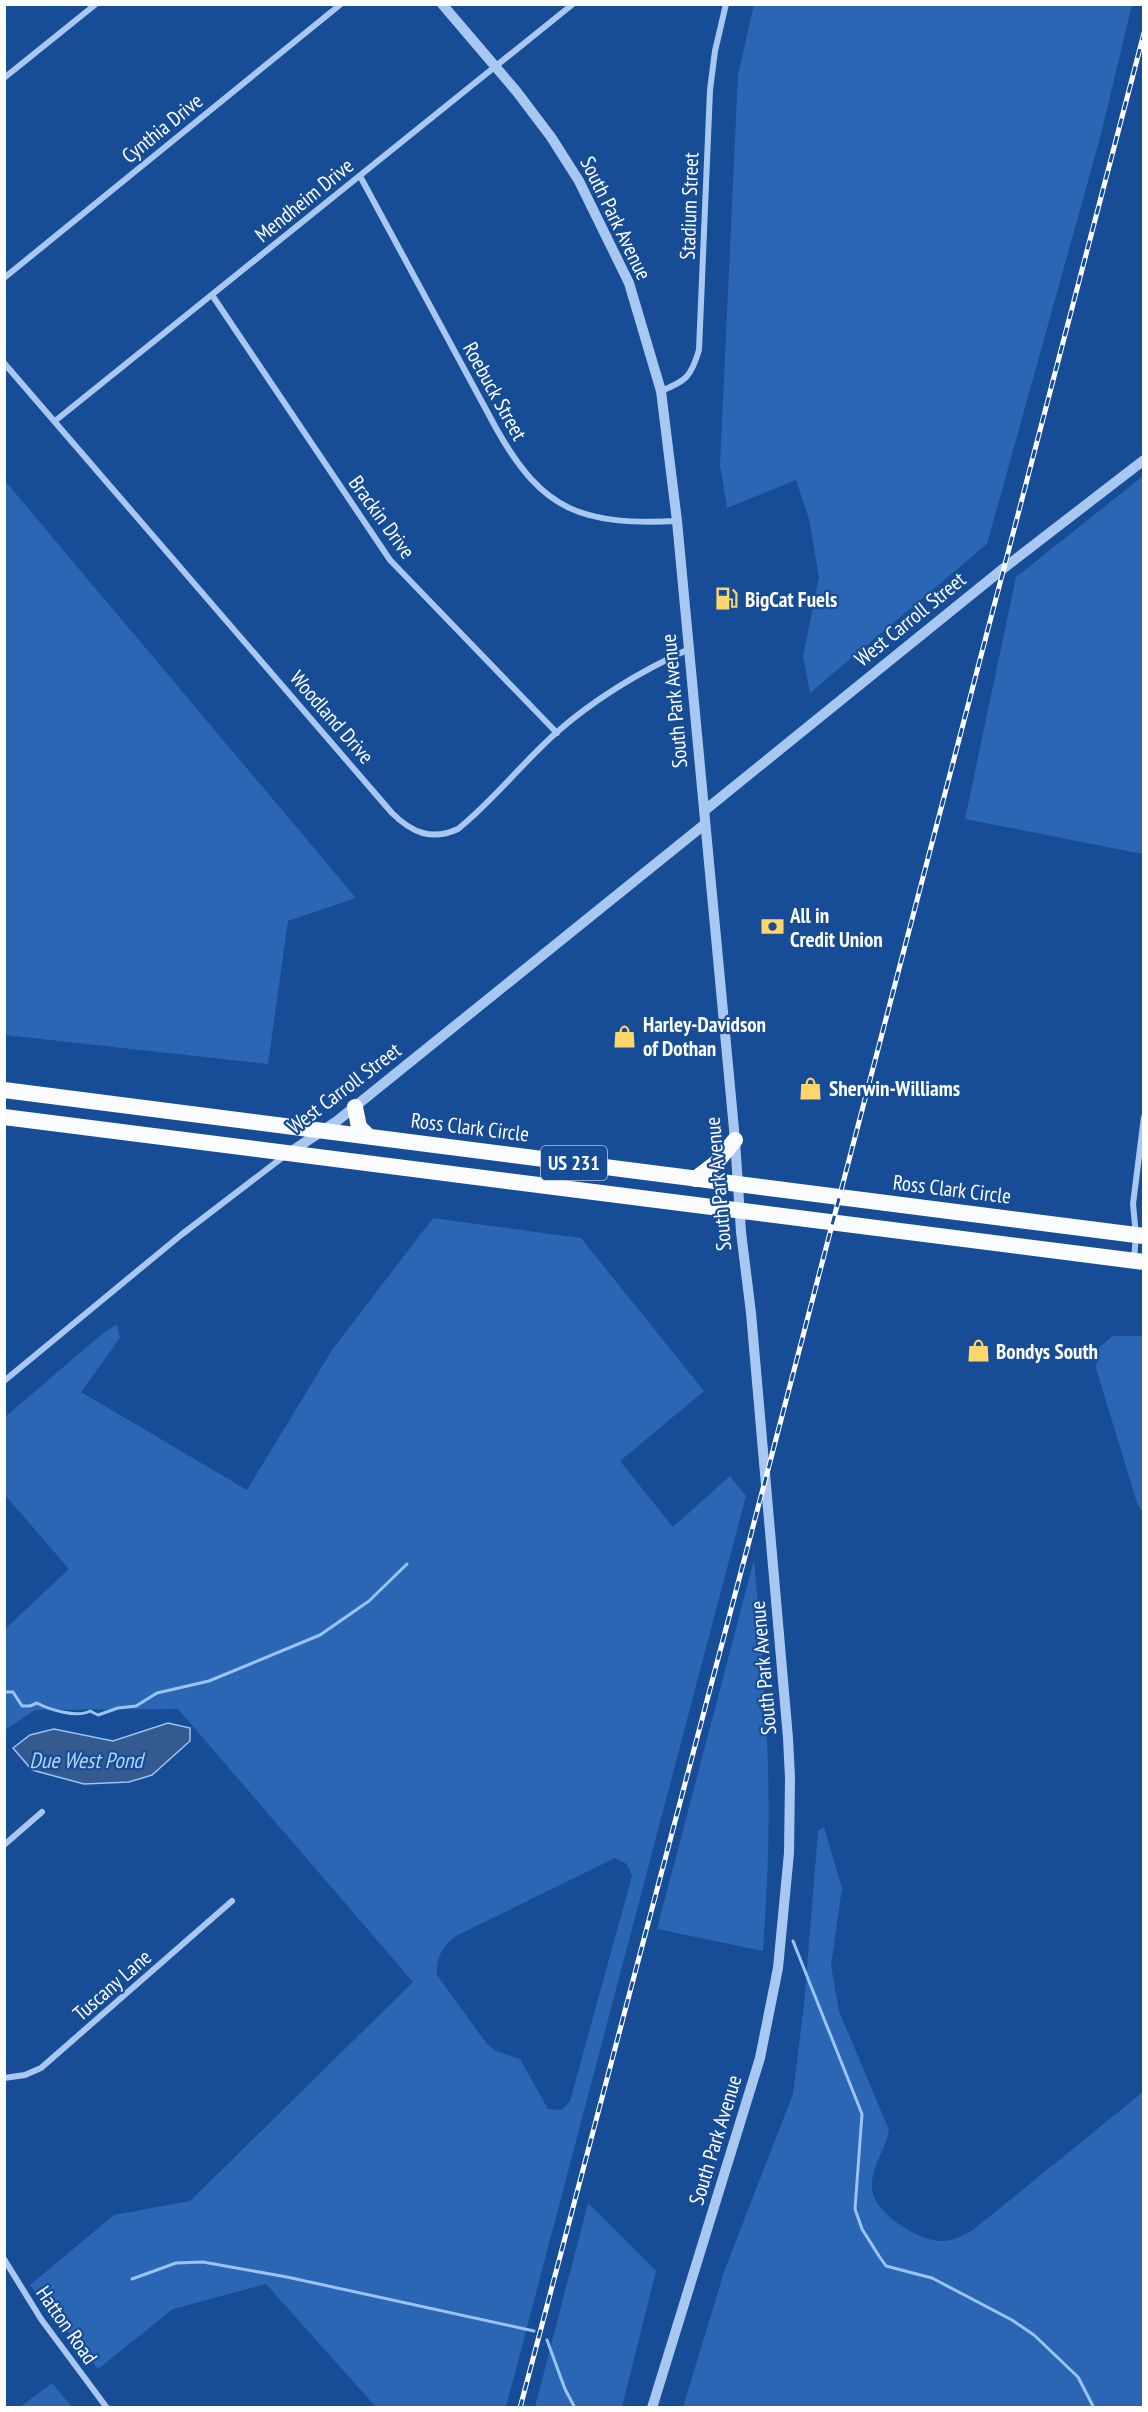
<svg xmlns="http://www.w3.org/2000/svg" width="1148" height="2412" font-family="'PT Sans Narrow',sans-serif">
<style>
.green{fill:#2b66b4;fill-rule:evenodd}
.water{fill:#345a90;stroke:#9bc3f3;stroke-width:1.5}
.lines{fill:none;stroke-linecap:round;stroke-linejoin:round}
.stream{stroke:#9bc3f3;stroke-width:3}
.minor{stroke:#a9c8f1;stroke-width:6}
.tertiary{stroke:#a9c8f1;stroke-width:10}
.trunk{stroke:#f9fbff;stroke-width:16}
.rail-casing{stroke:#fff;stroke-width:5}
.rail{stroke:#174c96;stroke-width:3;stroke-dasharray:9;stroke-linecap:butt}
.labels{text-anchor:middle;dominant-baseline:central;stroke-width:4.5;stroke-linejoin:round;paint-order:stroke}
.shield{fill:#174c96;stroke:#b9c9e0;stroke-width:1.5}
.shield-label{font-size:20px;font-weight:bold;fill:#fff}
.street-label{font-size:21px;fill:#fff;stroke:#174c96}
.poi-label{font-size:21px;font-weight:bold;fill:#fff;stroke:#174c96;text-anchor:start}
.water-label{font-size:22px;font-style:italic;fill:#b5d2f8;stroke:#174c96}
</style>
<rect width="100%" height="100%" fill="#174c96"/>
<path class="green" d="M754,5h378l-32,133 -113,406 -177,149 -7,-37 16,-79 -10,-58 -13,-39 -69,28 -7,-43 18,-390z
M1143,476v378l-178,-35 51,-242z
M5,481l351,417 -68,23 -20,143 -263,-29z
M433,1218l148,20 123,153 -84,70 53,66 57,-51 16,20 -240,911h-130l-110,-123 -93,25 -75,60 -68,-84 84,-70 76,-14 223,-219 -235,-273 -143,1 -30,20v-101l64,-60 -64,-74v-78l97,-83 15,-10 3,14 -39,54 166,98 85,-140zM615,1858l12,6 5,12 -62,225 -8,9 -14,-1 -28,-50 -24,-8 -9,-7 -50,-69c-1,-18 5,-28 19,-39z
M1112,1336h31v177l-6,-10 -41,-135 2,-19z
M754,1560c9,98 17,196 14,295 -1,32 -3,64 -5,96l-106,-22z
M824,1827l18,61 -11,78 8,45 50,119c-3,20 -17,34 -17,56 -1,26 44,53 67,55 13,1 23,-5 34,-11l170,-138v315h-460l42,-138 68,-175 11,-89 14,-174z
M588,2203l68,68 -34,136h-87z
M52,2383l20,24h-52z"/>
<path class="water" d="M168,1723l22,5v13l-38,34 -23,7 -45,2 -52,-14 -19,-22 17,-13 24,-6 59,12z"/>
<g class="lines">
<path class="stream" d="M4,1692h9l9,14h8l7,-3c13,7 40,15 53,8l8,4 20,-7 18,-2 21,-13 52,-12 111,-46 49,-34 38,-37
M793,1941l69,173 -7,95 7,20 17,27 7,10 46,12 80,42 22,15 44,42 16,31
M132,2279l44,-16 27,-1 84,15 247,54
M547,2340l18,49 10,19"/>
<path class="minor" d="M4,78l92,-74
M360,176l136,252c47,85 88,97 181,93
M4,278l337,-274
M212,295l178,265 167,173
M4,363l388,450c20,20 40,28 66,16 36,-29 65,-67 99,-97 40,-35 84,-61 132,-83
M661,391c25,-10 30,-14 38,-41l11,-260 5,-39 11,-47
M55,421l518,-417
M1134,1260l2,-25 -3,-31 11,-87
M4,1381l177,-146 102,-78
M4,1845l38,-33
M4,2078l21,-3 16,-7 191,-167
M4,2259l37,60 66,89"/>
<path class="tertiary" d="M442,4l75,88 34,45 28,44 50,102 32,108 16,130 58,619 6,92 10,81 37,425 2,40 -1,75 -11,115 -18,90 -108,350
M704,811l300,-243 140,-108
M289,1153l48,-32 368,-297"/>
<path class="trunk" d="M4,1090l1140,146
M355,1107l4,20 9,9
M4,1117l1140,145
M695,1179l21,-16 19,-23"/>
<defs>
<path id="rail" d="M520,2408l245,-927 379,-1448"/>
</defs>
<use href="#rail" class="rail-casing"/>
<use href="#rail" class="rail"/>
</g>
<defs>
<symbol id="fuel-bare" viewBox="-9 -9 18 18"><path d="M-5.5-6h7V0h2V4h1.3V-2.5L3-4.5l.8-.8L6-3V5H2.5V1h-1V6h-7ZM-4.2-4.7v3.2H.2V-4.7Z" fill="#ffd669" stroke="#174c96" stroke-width="2.5" paint-order="stroke"/></symbol>
<symbol id="bank-bare" viewBox="-9 -9 18 18"><path d="M-6-4H6V4H-6ZM0-2.3a2.3 2.3 0 1 0 0 4.6a2.3 2.3 0 1 0 0-4.6Z" fill="#ffd669" stroke="#174c96" stroke-width="2.5" paint-order="stroke"/></symbol>
<symbol id="shop-bare" viewBox="-9 -9 18 18"><path d="M-5-2.5h2.3a2.7 3.5 0 0 1 5.4 0H5L5.5 6h-11ZM-1.5-2.5h3a1.5 2.3 0 0 0-3 0Z" fill="#ffd669" stroke="#174c96" stroke-width="2.5" paint-order="stroke"/></symbol>
</defs>
<g fill-rule="evenodd">
<use href="#fuel-bare" x="710" y="582" width="33" height="33"/>
<use href="#bank-bare" x="756" y="910" width="33" height="33"/>
<use href="#shop-bare" x="608" y="1020" width="33" height="33"/>
<use href="#shop-bare" x="794" y="1072" width="33" height="33"/>
<use href="#shop-bare" x="962" y="1334" width="33" height="33"/>
</g>
<g class="labels">
<rect class="shield" x="541" y="1146" width="66" height="34" rx="4.5"/>
<g class="shield-label">
<text x="574" y="1163">US 231</text>
</g>
<g class="street-label">
<text transform="translate(162 128) rotate(-39)">Cynthia Drive</text>
<text transform="translate(304 200) rotate(-39)">Mendheim Drive</text>
<text transform="translate(689 206) rotate(-88)">Stadium Street</text>
<text transform="translate(616 218) rotate(64)">South Park Avenue</text>
<text transform="translate(495 391) rotate(61)">Roebuck Street</text>
<text transform="translate(382 517) rotate(54)">Brackin Drive</text>
<text transform="translate(910 619) rotate(-39)">West Carroll Street</text>
<text transform="translate(674 701) rotate(-95)">South Park Avenue</text>
<text transform="translate(332 717) rotate(49)">Woodland Drive</text>
<text transform="translate(344 1088) rotate(-37)">West Carroll Street</text>
<text transform="translate(470 1127) rotate(7)">Ross Clark Circle</text>
<text transform="translate(718 1184) rotate(-95)">South Park Avenue</text>
<text transform="translate(952 1189) rotate(7)">Ross Clark Circle</text>
<text transform="translate(763 1668) rotate(-95)">South Park Avenue</text>
<text transform="translate(112 1985) rotate(-41)">Tuscany Lane</text>
<text transform="translate(715 2140) rotate(-73)">South Park Avenue</text>
<text transform="translate(67 2325) rotate(55)">Hatton Road</text>
</g>
<g class="poi-label">
<text x="745" y="599">BigCat Fuels</text>
<text x="790" y="915">All in<tspan x="790" dy="24">Credit Union</tspan></text>
<text x="643" y="1024">Harley-Davidson<tspan x="643" dy="24">of Dothan</tspan></text>
<text x="829" y="1088">Sherwin-Williams</text>
<text x="996" y="1351">Bondys South</text>
</g>
<g class="water-label">
<text x="86" y="1760">Due West Pond</text>
</g>
</g>
<rect width="1148" height="2412" fill="none" stroke="#ffffff" stroke-width="12"/>
</svg>
